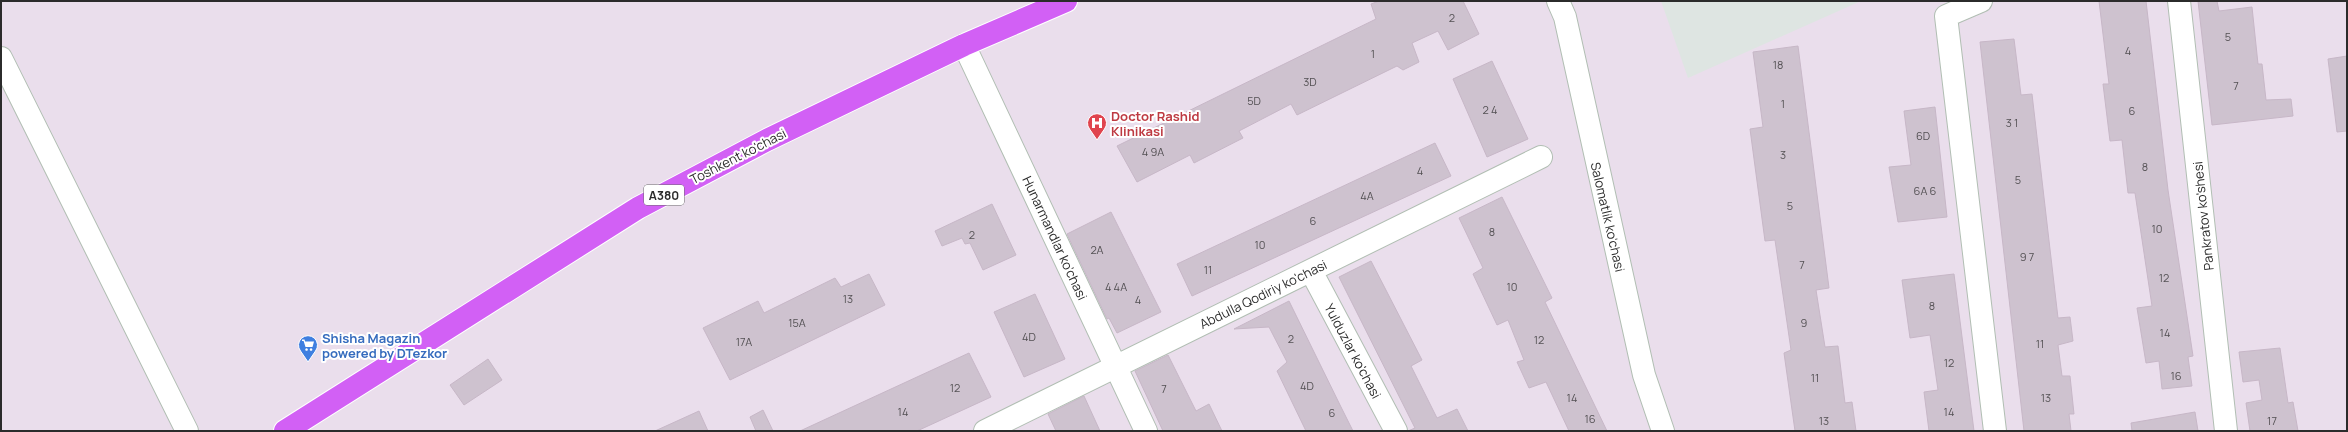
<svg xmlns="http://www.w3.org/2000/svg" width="2348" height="432" font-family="Manrope,sans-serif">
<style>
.industrial{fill:#dee5e2}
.building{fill:#cec2cf;stroke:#c7b7c7}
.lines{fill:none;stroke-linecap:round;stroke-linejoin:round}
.minor-casing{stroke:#b1beb3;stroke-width:24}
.highway-casing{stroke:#fff;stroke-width:24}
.minor{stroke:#fff;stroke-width:22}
.highway{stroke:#d260f5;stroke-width:22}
.labels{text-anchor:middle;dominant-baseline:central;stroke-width:4;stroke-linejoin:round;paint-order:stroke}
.number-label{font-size:11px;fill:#545154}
.shield{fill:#fff;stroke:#6b6b6b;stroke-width:1}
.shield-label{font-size:12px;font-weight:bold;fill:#2b2b2b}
.health-label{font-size:13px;font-weight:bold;fill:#be3a42;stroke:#fff;text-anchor:start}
.street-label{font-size:13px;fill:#2b2b2b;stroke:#fff}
.shop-label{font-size:13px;font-weight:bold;fill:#366cbe;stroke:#fff;text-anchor:start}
</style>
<rect width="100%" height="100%" fill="#eadeec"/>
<path class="industrial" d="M1661,1h200l-173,77z"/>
<path class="building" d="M1379,1h84l16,33 -31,16 -10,-19 -26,12 7,19 -16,8 -6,-4 -100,49 -6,-11 -52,27 4,7 -49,25 -4,-8 -53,27 -20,-36 259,-127 -5,-15z
M2099,1h47l22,189 25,166 -5,1 4,29 -30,3 -3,-28 -13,2 -9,-55 15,-2 -17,-113h-7l-6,-53 -12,1 -7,-57h6z
M2198,1h19l2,10 33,-4 6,57h4l4,36 25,-1 2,17 -81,9z
M2014,39l7,56 11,-1 26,224 12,-1 3,24 -15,4 4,31h8l4,38h-5l2,17h-47l-44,-389z
M1798,46l31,242 -13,2 9,57 13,-1 7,57 7,-1 4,29h-61l-11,-78 7,-3 -16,-110 -10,1 -15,-112 13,-2 -10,-75z
M2347,56v75l-10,1 -9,-73z
M1492,61l36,78 -41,18 -34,-78z
M1935,107l12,110 -49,5 -9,-55 22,-2 -7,-54z
M1435,143l16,33 -259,120 -15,-32z
M1502,197l50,101 -7,4 62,129h-38l-23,-49 -17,6 -12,-26 7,-2 -16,-40 -11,5 -24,-51 10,-6 -24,-50z
M992,204l24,51 -33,15 -13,-27 -5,1 -3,-6 -20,8 -7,-15z
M1111,212l50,100 -44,21 -8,-15 -2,1 -40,-85z
M1371,261l51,99 -11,6 26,52 20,-9 11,22h-60l7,-3 -76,-151z
M869,274l16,31 -155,75 -27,-52 55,-27 6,12 71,-35 6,9z
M1954,274l20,157h-45l-5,-39 14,-2 -8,-55 -20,3 -8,-58z
M1035,294l30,65 -41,18 -30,-65z
M1289,301l52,106 12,24h-47l-29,-60 10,-9 -18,-35 -35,2z
M2280,348l8,55 5,-1 5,29h-48l-4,-28 16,-3 -3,-20 -16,2 -4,-30z
M969,353l22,44 -74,34h-117z
M1168,355l28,56 13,-7 13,27h-59l-28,-60z
M488,359l14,21 -38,25 -14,-20z
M1084,396l16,35h-44l-8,-17z
M763,410l10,21h-17l-6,-14z
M699,411l9,20h-53z
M2195,412l3,19h-66l-1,-8z"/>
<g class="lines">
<defs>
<path id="minor" d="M1558,1l7,16 79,358 19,56
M1981,1l-35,15 49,415
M2179,1l47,430
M964,45l182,386
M1,58l186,373
M1311,271l85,160
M985,431l556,-274"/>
<path id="highway" d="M285,431l353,-223 129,-68 197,-95 102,-44"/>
</defs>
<use href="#minor" class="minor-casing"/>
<use href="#highway" class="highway-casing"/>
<use href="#minor" class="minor"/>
<use href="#highway" class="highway"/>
</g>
<defs>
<symbol id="hospital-pin" viewBox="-11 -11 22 30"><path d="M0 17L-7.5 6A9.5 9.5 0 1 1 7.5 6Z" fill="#e0444e" stroke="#fff"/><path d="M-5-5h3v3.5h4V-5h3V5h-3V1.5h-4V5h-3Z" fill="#fff"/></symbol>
<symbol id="supermarket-pin" viewBox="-11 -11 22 30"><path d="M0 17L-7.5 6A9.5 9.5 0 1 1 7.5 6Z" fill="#3f7fe0" stroke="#fff"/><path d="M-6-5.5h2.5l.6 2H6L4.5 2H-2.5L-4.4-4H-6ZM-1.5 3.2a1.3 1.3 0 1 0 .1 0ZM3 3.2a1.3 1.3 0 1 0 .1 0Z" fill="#fff"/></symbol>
</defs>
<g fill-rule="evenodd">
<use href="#hospital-pin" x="1086" y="112" width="22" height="30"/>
<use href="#supermarket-pin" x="297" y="334" width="22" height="30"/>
</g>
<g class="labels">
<g class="number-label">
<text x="1452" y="17">2</text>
<text x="2228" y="36">5</text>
<text x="2128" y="50">4</text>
<text x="1373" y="53">1</text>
<text x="1778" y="64">18</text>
<text x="1310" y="81">3D</text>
<text x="2236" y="85">7</text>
<text x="1254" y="100">5D</text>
<text x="1783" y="103">1</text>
<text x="1490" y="109">2 4</text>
<text x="2132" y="110">6</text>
<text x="2012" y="122">3 1</text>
<text x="1923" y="135">6D</text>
<text x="1153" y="151">4 9A</text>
<text x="1783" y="154">3</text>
<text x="2145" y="166">8</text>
<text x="1420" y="170">4</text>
<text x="2018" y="179">5</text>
<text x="1925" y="190">6A 6</text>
<text x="1367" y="195">4A</text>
<text x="1790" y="205">5</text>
<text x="1313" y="220">6</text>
<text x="2157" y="228">10</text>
<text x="1492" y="231">8</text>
<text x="972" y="234">2</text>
<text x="1260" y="244">10</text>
<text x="1097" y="249">2A</text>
<text x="2027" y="256">9 7</text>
<text x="1802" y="264">7</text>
<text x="1208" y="269">11</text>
<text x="2164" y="277">12</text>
<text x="1116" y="286">4 4A</text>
<text x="1512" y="286">10</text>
<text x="848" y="298">13</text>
<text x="1138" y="299">4</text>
<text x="1932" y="305">8</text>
<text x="797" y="322">15A</text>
<text x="1804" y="322">9</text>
<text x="2165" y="332">14</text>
<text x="1029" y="336">4D</text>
<text x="1291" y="338">2</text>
<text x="1539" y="339">12</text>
<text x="744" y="341">17A</text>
<text x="2040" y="343">11</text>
<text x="1949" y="362">12</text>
<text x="2176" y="375">16</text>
<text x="1815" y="377">11</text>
<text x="1307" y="385">4D</text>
<text x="955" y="387">12</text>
<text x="1164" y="388">7</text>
<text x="1572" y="397">14</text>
<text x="2046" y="397">13</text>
<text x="903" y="411">14</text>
<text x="1949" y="411">14</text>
<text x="1332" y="412">6</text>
<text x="1590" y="418">16</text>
<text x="1824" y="420">13</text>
<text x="2272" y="420">17</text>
</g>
<rect class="shield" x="644" y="185" width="40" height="20" rx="3"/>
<g class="shield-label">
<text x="664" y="195">A380</text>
</g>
<g class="health-label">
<text x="1111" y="116">Doctor Rashid<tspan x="1111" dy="15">Klinikasi</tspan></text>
</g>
<g class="street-label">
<text transform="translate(738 156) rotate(-27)">Toshkent ko'chasi</text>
<text transform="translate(2203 216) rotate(-96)">Pankratov ko'shesi</text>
<text transform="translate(1608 217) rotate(77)">Salomatlik ko'chasi</text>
<text transform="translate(1055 238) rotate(65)">Hunarmandlar ko'chasi</text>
<text transform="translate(1263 294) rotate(-26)">Abdulla Qodiriy ko'chasi</text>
<text transform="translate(1353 351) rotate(62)">Yulduzlar ko'chasi</text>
</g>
<g class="shop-label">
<text x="322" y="338">Shisha Magazin<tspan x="322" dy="15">powered by DTezkor</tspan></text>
</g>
</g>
<rect width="2348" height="432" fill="none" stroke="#2b2b2b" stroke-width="4"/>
</svg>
